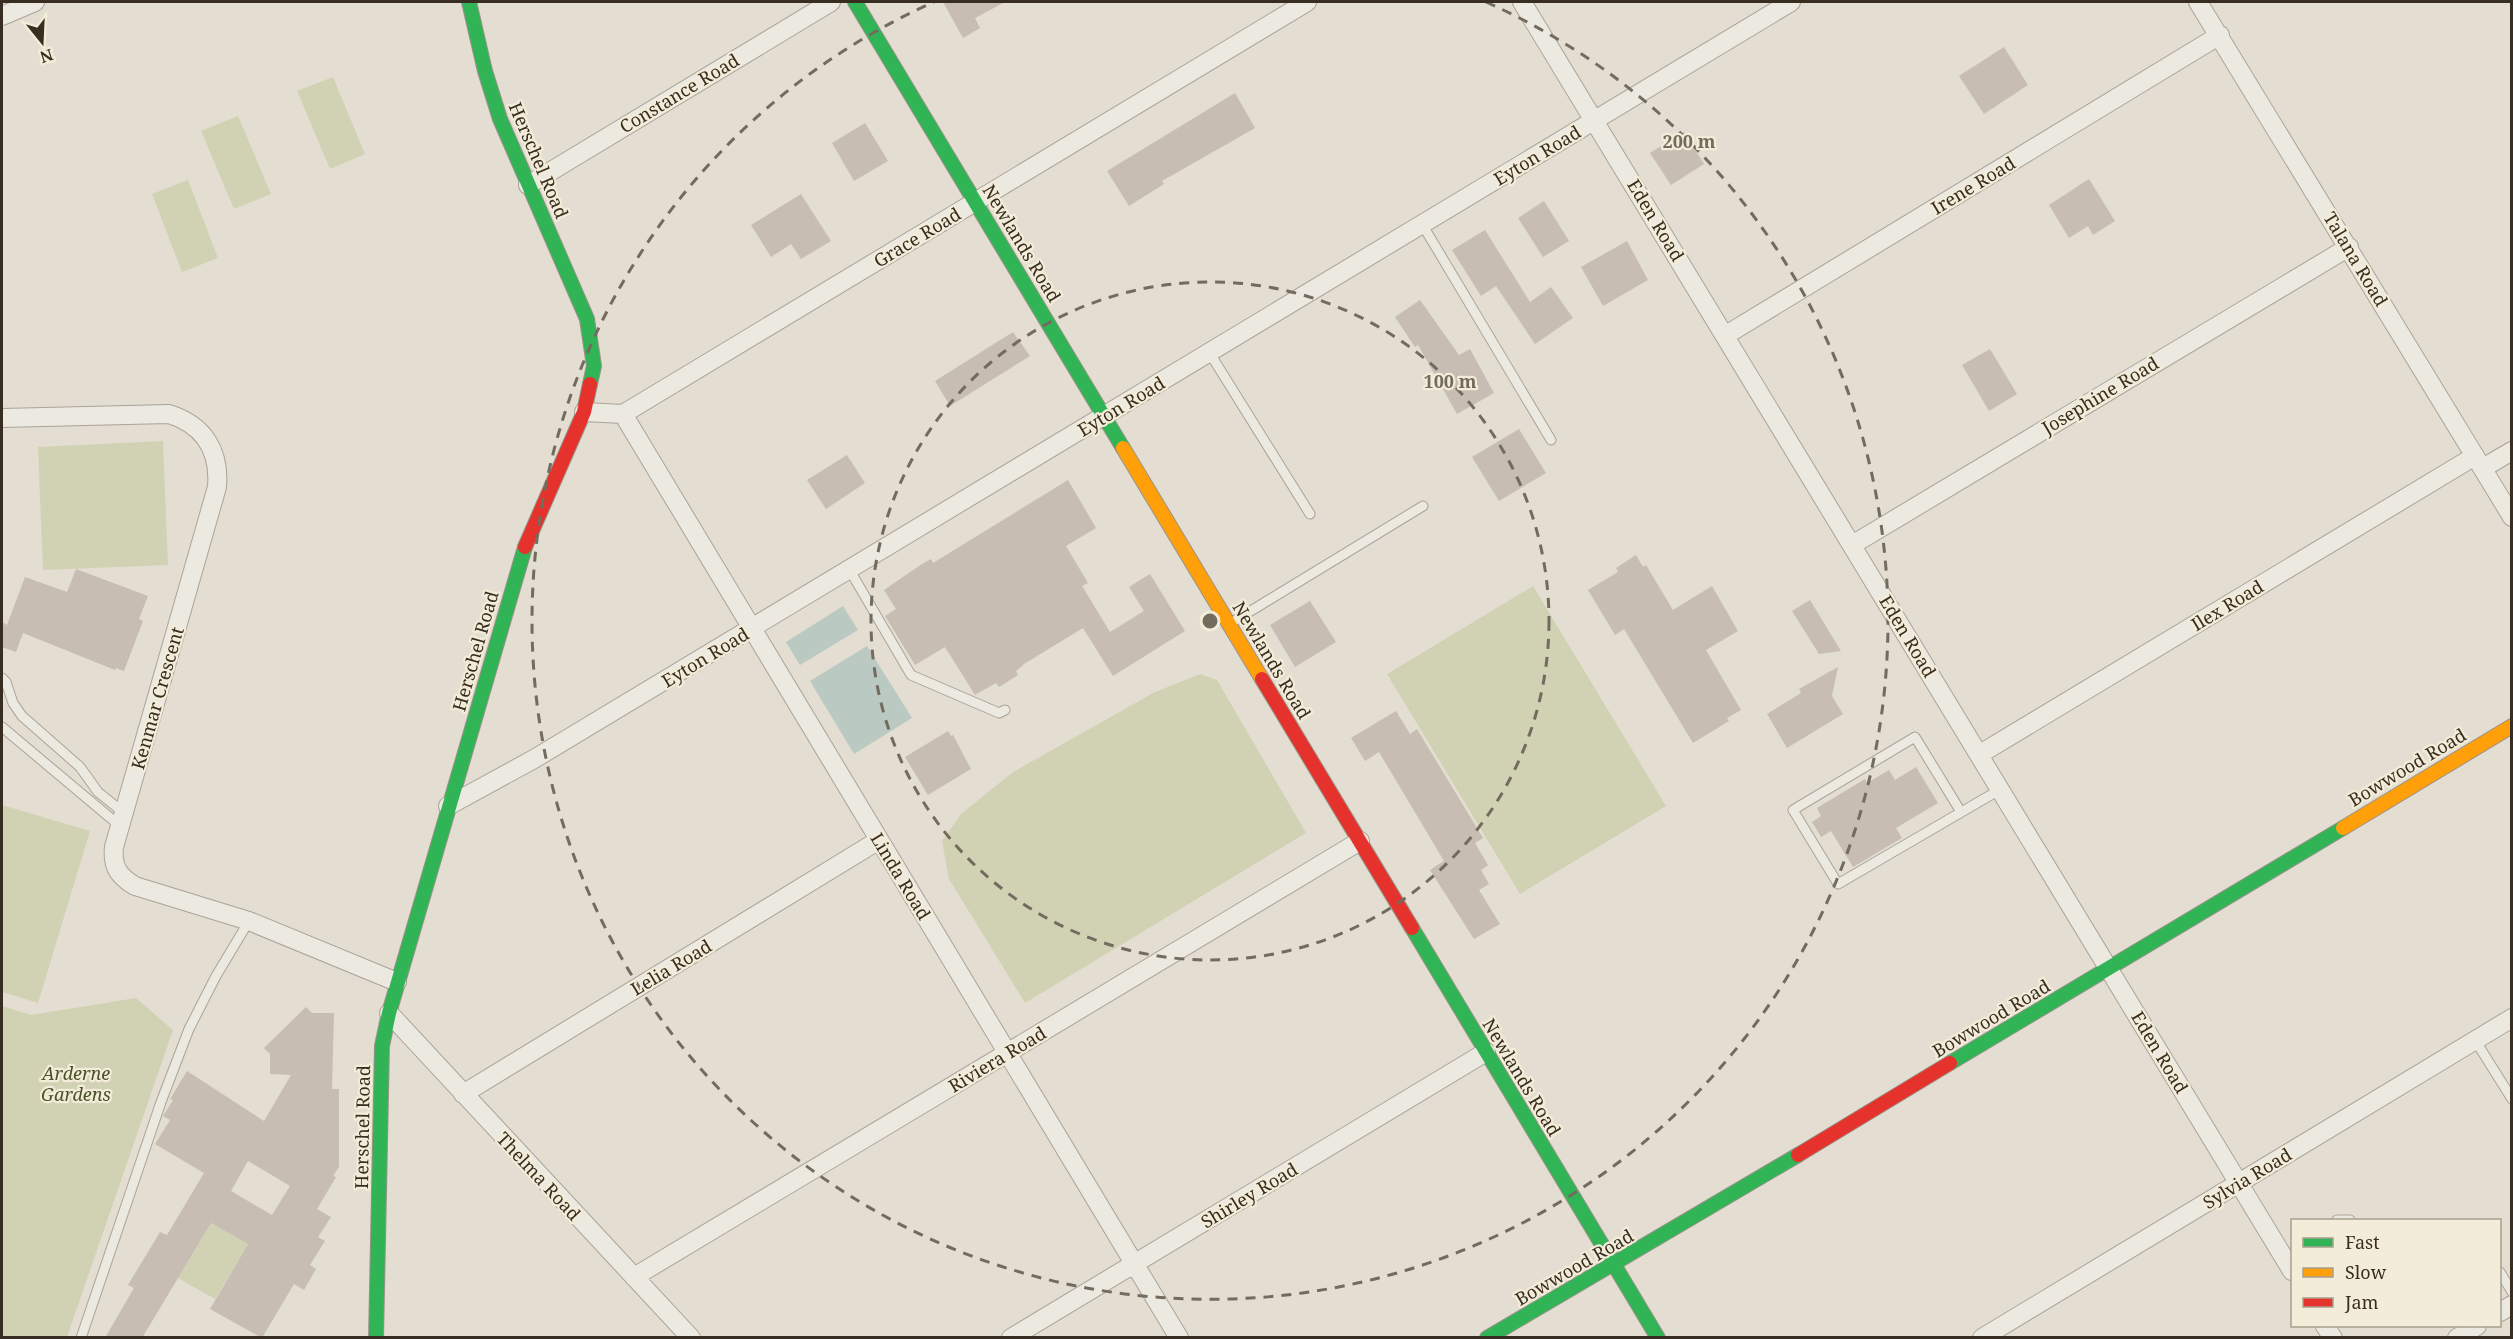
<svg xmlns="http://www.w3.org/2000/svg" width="2513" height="1339" font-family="'Noto Serif',serif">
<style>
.green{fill:#d1d2b4}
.water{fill:#bac9c1}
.building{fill:#c7bdb2;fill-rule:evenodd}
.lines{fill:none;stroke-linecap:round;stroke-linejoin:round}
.lane-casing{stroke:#a9a399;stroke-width:11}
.street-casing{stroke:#a9a399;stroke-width:20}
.fast-casing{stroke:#999389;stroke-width:16}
.slow-casing{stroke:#999389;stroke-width:16}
.jam-casing{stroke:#999389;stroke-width:16}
.lane{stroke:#ece9e1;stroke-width:9}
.street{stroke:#ece9e1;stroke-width:18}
.fast{stroke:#30b455;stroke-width:14}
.slow{stroke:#ff9f0a;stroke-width:14}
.jam{stroke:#e5322d;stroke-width:14}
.ring{fill:none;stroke:#746b5f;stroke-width:3;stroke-dasharray:10 8}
.labels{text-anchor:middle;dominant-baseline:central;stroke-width:4.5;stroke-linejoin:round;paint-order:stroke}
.street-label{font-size:18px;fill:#382d21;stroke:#f3ecd8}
.park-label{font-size:18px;font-style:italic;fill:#485329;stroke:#f3ecd8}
.centre{fill:#746b5f;stroke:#f3ecd8;stroke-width:3}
.ring-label{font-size:18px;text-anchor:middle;font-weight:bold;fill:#746b5f;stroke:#f3ecd8;stroke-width:4.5;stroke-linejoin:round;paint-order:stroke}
</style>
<rect width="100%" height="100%" fill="#e3ded1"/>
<path class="green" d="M333,77l32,77 -35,15 -33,-78z
M238,116l33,78 -37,15 -33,-78z
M188,180l30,78 -36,14 -30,-78z
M163,441l5,124 -125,5 -5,-123z
M1533,586l133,220 -146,88 -133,-220z
M1200,674l17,6 89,153 -281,170 -76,-124 -7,-38 19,-27 52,-42 142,-80z
M2,805l88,26 -52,172 -36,-11z
M136,998l37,32 -106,307h-65v-331l29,9z
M211,1223l37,21 -33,55 -37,-21z"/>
<path class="water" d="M843,606l15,24 -58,35 -14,-23z
M867,646l45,72 -58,36 -44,-73z"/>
<path class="building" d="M943,2h62l-30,16 5,10 -17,10z
M2004,47l24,38 -44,29 -25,-38z
M1235,93l20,35 -93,53 2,3 -35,22 -22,-35z
M865,123l23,38 -34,20 -22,-38z
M1684,132l20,32 -33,21 -21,-32z
M2089,179l26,42 -22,14 -5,-9 -19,12 -20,-33z
M801,194l30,47 -30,18 -10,-15 -20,13 -20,-32z
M1544,201l25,40 -26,16 -25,-39z
M1485,230l45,72 21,-15 22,31 -38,26 -39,-58 -15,10 -29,-46z
M1627,241l21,39 -45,26 -22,-39z
M1420,300l39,55 11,-6 24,44 -37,21 -39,-69 -3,2 -20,-30z
M1013,332l17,24 -80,50 -15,-25z
M1990,349l27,45 -28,17 -27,-46z
M1519,429l27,44 -47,28 -27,-44z
M847,455l18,28 -39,26 -19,-29z
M1068,480l28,48 -30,18 22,37 -6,3 28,46 34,-21 -15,-24 21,-13 35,57 -72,45 -30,-48 -59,36 -8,7 2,4 -19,12 -3,-4 -21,12 -30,-48 -30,18 -30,-49 11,-7 -12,-19 38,-26 9,-5 2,4z
M1636,555l7,12 3,-2 27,45 39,-24 26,45 -32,19 35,60 -14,8 2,3 -36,22 -69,-114 -9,6 -27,-45 30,-18 -2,-4z
M76,569l72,27 -9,23 4,2 -19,50 -8,-3 -1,2 -92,-37 -7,19 -14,-5v-25l5,3 18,-48 42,15z
M1810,600l31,51 -22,3 -27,-43z
M1310,601l26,41 -41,25 -25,-42z
M1838,667l-6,29 11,18 -56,34 -20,-34 34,-21 -2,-4z
M1396,711l14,23 7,-5 66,109 -8,5 13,22 -7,5 8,14 -10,6 21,34 -26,15 -44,-69 14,-9 -65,-109 -14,9 -14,-23z
M948,731l3,5 2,-1 18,34 -43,26 -23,-38z
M1916,767l22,36 -42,25 6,10 -49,29 -22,-36 -10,6 -9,-15 9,-6 -4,-8 48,-29 2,4 22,-13 6,10z
M306,1007l6,6h22l-2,76h7v78l-6,9 3,1 -19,32 14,8 -13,20 7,4 -15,24 6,4 -12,21 -10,-6 -32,54 -52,-29 38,-65 -37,-21 -69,115h-37l29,-50 -6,-3 32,-53 7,3 37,-62 -49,-29 15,-24 -7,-4 10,-16 -3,-1 17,-28 77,50 27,-46 -21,-1v-20l-6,-6zM248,1161l42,25 -18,29 -41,-24z"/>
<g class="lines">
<defs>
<path id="lane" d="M1422,224l129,216
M1209,352l101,162
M849,569l62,106 88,38 6,-3
M1231,623l192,-117
M2,678l4,4 7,21 9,13 58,51 18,25 26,21
M2,727l118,99
M1961,812l-46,-75 -122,73 45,74 163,-95
M2475,1040l37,59
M2337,1220h13
M2500,1272l12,20
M81,1338l80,-236 28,-73 27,-53 33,-55"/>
<path id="street" d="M1522,2l770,1269
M2198,2l314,515
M2,16l33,-14
M528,185l303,-183
M1726,335l494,-300
M584,412l39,2 684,-412
M623,414l556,924
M2,418l167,-4c35,11 51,37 48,73l-103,360c-2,19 4,29 21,39l114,35 148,61
M2483,468l29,-17
M1852,545l497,-298
M1980,754l495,-298
M448,806l86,-47 1257,-757
M389,1013l302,325
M463,1094l416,-254
M634,1277l726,-436
M2500,1312l12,-7
M2325,1326l8,12
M1011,1338l475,-286
M1982,1338l530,-320
M2457,1338l20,-12"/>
<path id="fast" d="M469,2l16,69 15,48 87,200 7,47 -4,18
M855,2l268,446
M1412,928l246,410
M1950,1063l393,-235
M376,1338l6,-292 7,-33 136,-466
M1487,1338l311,-183"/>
<path id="slow" d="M1123,448l139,231
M2343,828l169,-102"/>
<path id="jam" d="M525,547l59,-135 6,-28
M1262,679l150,249
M1798,1155l152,-92"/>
</defs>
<use href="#lane" class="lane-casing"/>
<use href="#street" class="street-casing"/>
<use href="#fast" class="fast-casing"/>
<use href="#slow" class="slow-casing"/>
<use href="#jam" class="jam-casing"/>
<use href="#lane" class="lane"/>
<use href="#street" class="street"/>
<use href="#fast" class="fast"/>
<use href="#slow" class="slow"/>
<use href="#jam" class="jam"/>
</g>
<g class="ring">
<circle cx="1210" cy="621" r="339"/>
<path d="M1486 2A678 678 0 1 1 934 2"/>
</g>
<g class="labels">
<g class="street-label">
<text transform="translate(679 93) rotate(-31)">Constance Road</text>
<text transform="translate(1537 155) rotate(-31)">Eyton Road</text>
<text transform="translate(539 160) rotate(67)">Herschel Road</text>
<text transform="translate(1973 185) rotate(-31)">Irene Road</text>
<text transform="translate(1656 220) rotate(59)">Eden Road</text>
<text transform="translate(917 237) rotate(-31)">Grace Road</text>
<text transform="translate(1022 243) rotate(59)">Newlands Road</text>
<text transform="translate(2356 259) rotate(59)">Talana Road</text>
<text transform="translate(2100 395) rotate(-31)">Josephine Road</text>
<text transform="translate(1121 406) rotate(-31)">Eyton Road</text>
<text transform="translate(2227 605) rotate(-31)">Ilex Road</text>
<text transform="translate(1908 636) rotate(59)">Eden Road</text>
<text transform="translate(475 651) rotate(-74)">Herschel Road</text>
<text transform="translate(705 657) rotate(-31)">Eyton Road</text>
<text transform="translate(1272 660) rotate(59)">Newlands Road</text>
<text transform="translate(157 698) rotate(-74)">Kenmar Crescent</text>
<text transform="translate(2407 767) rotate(-31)">Bowwood Road</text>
<text transform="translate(901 876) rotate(59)">Linda Road</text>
<text transform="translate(671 967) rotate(-31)">Lelia Road</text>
<text transform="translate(1991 1018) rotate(-31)">Bowwood Road</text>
<text transform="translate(2160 1052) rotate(59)">Eden Road</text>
<text transform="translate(997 1059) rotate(-31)">Riviera Road</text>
<text transform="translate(1522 1077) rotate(59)">Newlands Road</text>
<text transform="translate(362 1127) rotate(-89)">Herschel Road</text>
<text transform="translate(539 1176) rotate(47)">Thelma Road</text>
<text transform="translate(2247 1178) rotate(-31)">Sylvia Road</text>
<text transform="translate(1249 1195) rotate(-31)">Shirley Road</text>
<text transform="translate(1574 1267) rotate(-30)">Bowwood Road</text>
</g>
<g class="park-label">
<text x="76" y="1073">Arderne<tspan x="76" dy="21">Gardens</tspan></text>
</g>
</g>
<circle cx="1210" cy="621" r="9" class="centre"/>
<g class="ring-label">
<text x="1689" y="148">200 m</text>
<text x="1450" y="388">100 m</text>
</g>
<rect width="2513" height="1339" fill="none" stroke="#382d21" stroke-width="6"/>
<rect x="2291" y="1219" width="210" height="108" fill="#f3ecd8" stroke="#a8a08f" stroke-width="1.5"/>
<rect x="2303" y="1238" width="30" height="9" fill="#30b455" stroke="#a8a08f" stroke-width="1.5"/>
<text x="2345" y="1249" font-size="18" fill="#382d21">Fast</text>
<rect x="2303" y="1268" width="30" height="9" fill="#ff9f0a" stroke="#a8a08f" stroke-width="1.5"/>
<text x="2345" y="1279" font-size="18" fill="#382d21">Slow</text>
<rect x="2303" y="1298" width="30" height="9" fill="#e5322d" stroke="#a8a08f" stroke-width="1.5"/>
<text x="2345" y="1309" font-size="18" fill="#382d21">Jam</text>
<g transform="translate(42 42) rotate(162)" stroke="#f3ecd8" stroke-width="4.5" paint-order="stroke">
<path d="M0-4.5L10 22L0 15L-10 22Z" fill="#382d21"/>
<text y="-9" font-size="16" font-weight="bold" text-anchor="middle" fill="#382d21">N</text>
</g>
</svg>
